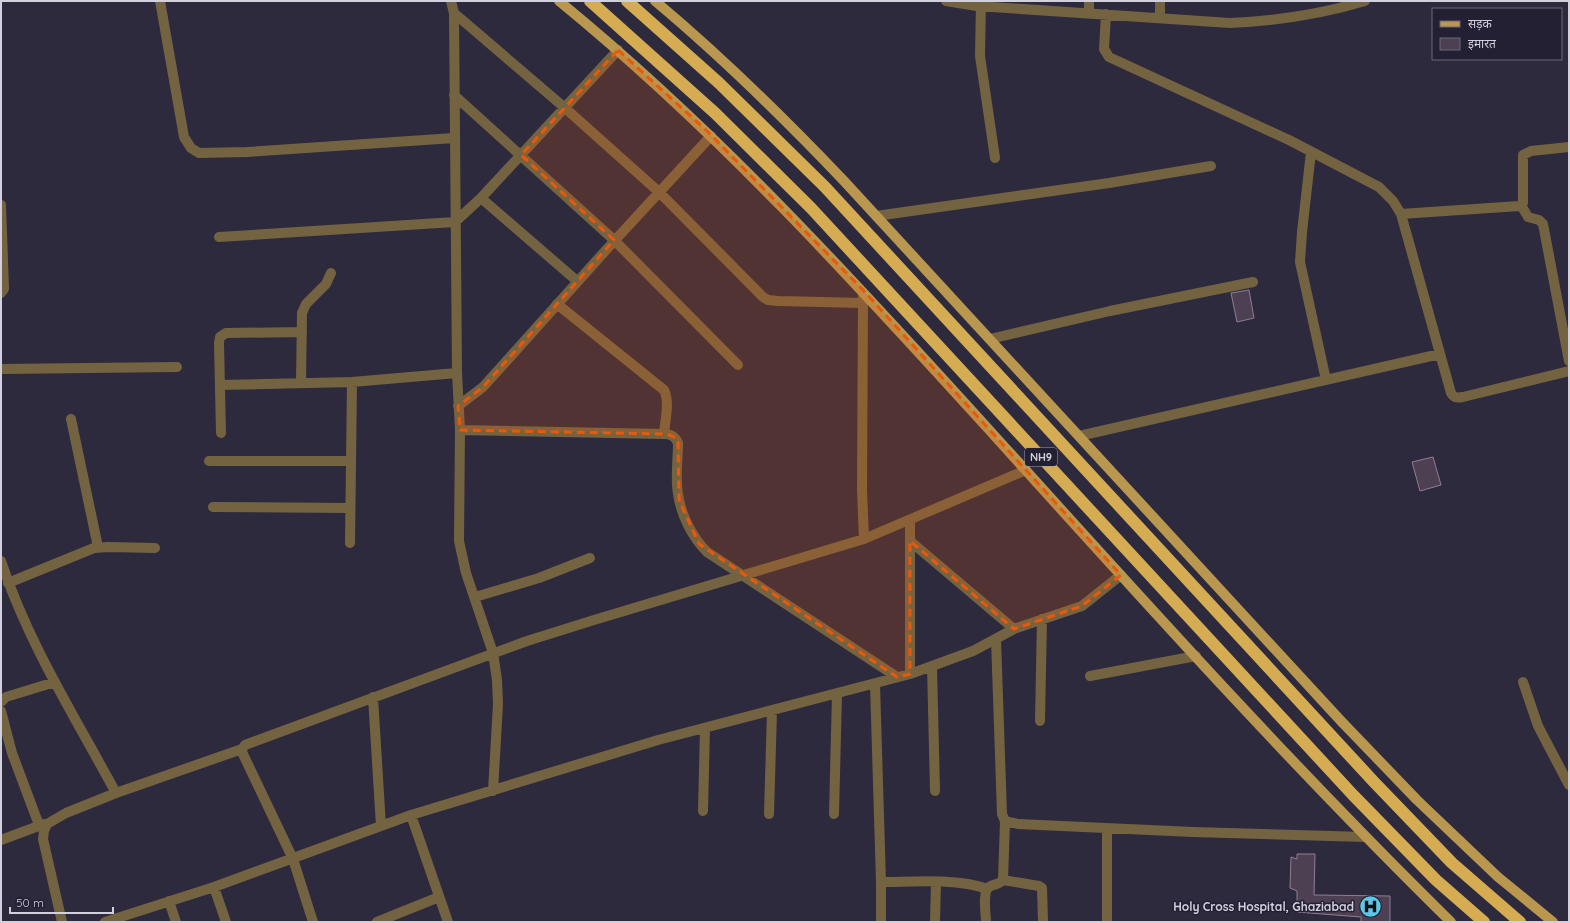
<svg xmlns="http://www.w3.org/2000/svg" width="1570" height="923" font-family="Quicksand,'Noto Sans Devanagari',sans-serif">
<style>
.building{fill:#4e4053;stroke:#8e7e94}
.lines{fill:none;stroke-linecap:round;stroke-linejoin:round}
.minor{stroke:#746341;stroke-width:10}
.major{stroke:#b9974e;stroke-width:10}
.highway{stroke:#d5ac52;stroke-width:12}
.marked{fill:#e8590c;fill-opacity:0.2;stroke:#e8590c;stroke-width:3;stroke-dasharray:8 5;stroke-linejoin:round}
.labels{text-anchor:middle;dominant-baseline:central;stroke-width:3;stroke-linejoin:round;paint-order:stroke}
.shield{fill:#242034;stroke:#9e9bab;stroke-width:1}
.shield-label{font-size:11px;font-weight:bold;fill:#d3d0de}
.poi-label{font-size:12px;font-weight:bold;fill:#d3d0de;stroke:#242034;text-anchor:end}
</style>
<rect width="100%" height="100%" fill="#2e2a3e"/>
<path class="building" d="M1249,290l5,28 -17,4 -6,-29z
M1433,457l8,28 -21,6 -8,-29z
M1297,854h18l-1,41 76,1v26h-29v-5l-64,-5v-21l-7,-3 1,-31 6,2z"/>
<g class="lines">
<path class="minor" d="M160,1l24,136 7,11 8,5 48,-1 207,-14
M451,1l3,12 3,360 3,57 -1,111 7,32 27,80 4,27 1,24 -5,87
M946,1l31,5 253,17c44,-2 92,-9 135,-22
M981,1l-1,55 15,102
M1160,1v17
M454,13l111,95 94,84 104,105 5,3 10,1 85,2
M1089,13v-12
M1106,14l-2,35 5,8 180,83 90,47 14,14 8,13 50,179c3,5 6,5 12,4l106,-26
M454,95l160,145 124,125
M1311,152l-9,80 -2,30 26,118
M481,198l96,83
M1,205l3,84 -3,4
M1521,205l7,12 11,3 4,4 26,137
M1401,214l118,-8 4,-3v-48l8,-4 38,-4
M876,216l233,-33 102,-17
M219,237l236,-15 26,-24 137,-148
M863,296l-1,194 2,49
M557,304l107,86c6,12 1,30 0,44
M990,339l120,-28 143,-29
M1,369l176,-2
M301,383l1,-70 4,-9 20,-20 5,-11
M220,385l132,-3 105,-9
M458,406l25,-19 123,-137 105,-114
M71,419l27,128
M460,430l204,4c7,0 11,2 14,9 0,17 -3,34 0,51 3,21 14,43 29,58l190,125
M221,433l-2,-90 1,-6 6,-4 76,-1
M1079,436l361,-82
M209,461h142
M213,507l137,1
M910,541l104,88
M350,543l2,-161
M1,561c27,82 74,156 115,232
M8,583l86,-35 14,-1 47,1
M475,597l64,-19 51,-20
M996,639l6,175 3,7 13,3 175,8 172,5
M932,666l3,125
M910,674v-154
M1090,676l106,-20
M1523,682l15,44 31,59
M875,684l6,198v40
M373,697l8,129
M1,702l5,-5 49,-15
M1,711l11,42 27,72
M1040,721l2,-102
M703,811l2,-83
M769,814l3,-103
M834,814l3,-120
M411,815l37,107
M1,840l43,-16
M1003,880l36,6 3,2 1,34
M881,882c30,0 78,-4 106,7
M214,887l12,35
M169,901l7,21
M62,922l-19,-83 1,-8 3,-7 19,-11 50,-20 126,-44
M105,922l109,-35 197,-72 247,-75 252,-66 63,-23 41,-22 68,-23 39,-31
M313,922l-20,-63 -51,-107v-3l3,-4 282,-104 67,-21 270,-81 162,-69
M377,922l62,-25
M935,922l1,-40
M986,922c0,-8 -4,-30 3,-35 4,-3 10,-2 14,-7l2,-59
M1107,922v-93"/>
<path class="major" d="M559,1c159,130 296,281 433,432 150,166 300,333 459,489
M655,1c67,56 129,117 189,180l497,540 76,79 81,77 55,45"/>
<path class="highway" d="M590,1l125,112 96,95 542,587 83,85 48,42
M627,1l92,82 106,104 549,595 78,81 68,59"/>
</g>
<path class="marked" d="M618,50l89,81 156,159 258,285 -39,31 -68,23 -104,-88v133l-13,3 -198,-133 -20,-44 -1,-57 -2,-5 -9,-4 -207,-4 -2,-24 25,-19 131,-147 -93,-85z"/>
<defs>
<symbol id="hospital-disc" viewBox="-11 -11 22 22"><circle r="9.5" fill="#5dc7e8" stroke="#242034"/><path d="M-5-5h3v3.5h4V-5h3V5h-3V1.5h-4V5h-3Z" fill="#111"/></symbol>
</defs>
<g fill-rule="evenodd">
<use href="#hospital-disc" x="1358" y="894" width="25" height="25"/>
</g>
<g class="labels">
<rect class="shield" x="1025" y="448" width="32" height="18" rx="3"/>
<g class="shield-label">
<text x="1041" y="457">NH9</text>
</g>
<g class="poi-label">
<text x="1354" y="906">Holy Cross Hospital, Ghaziabad</text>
</g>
</g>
<rect width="1570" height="923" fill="none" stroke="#d3d0de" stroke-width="4"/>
<rect x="1432" y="8" width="130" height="52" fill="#242034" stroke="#6a6678"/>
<rect x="1440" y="21" width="20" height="6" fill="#b9974e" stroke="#6a6678"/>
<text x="1468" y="28" font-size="12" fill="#d3d0de">सड़क</text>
<rect x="1440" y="38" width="20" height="12" fill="#4e4053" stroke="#6a6678"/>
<text x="1468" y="48" font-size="12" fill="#d3d0de">इमारत</text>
<path d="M10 907v6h103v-6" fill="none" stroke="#d3d0de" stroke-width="2"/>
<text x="16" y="907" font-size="12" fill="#d3d0de" stroke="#242034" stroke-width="3" paint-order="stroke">50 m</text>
</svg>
